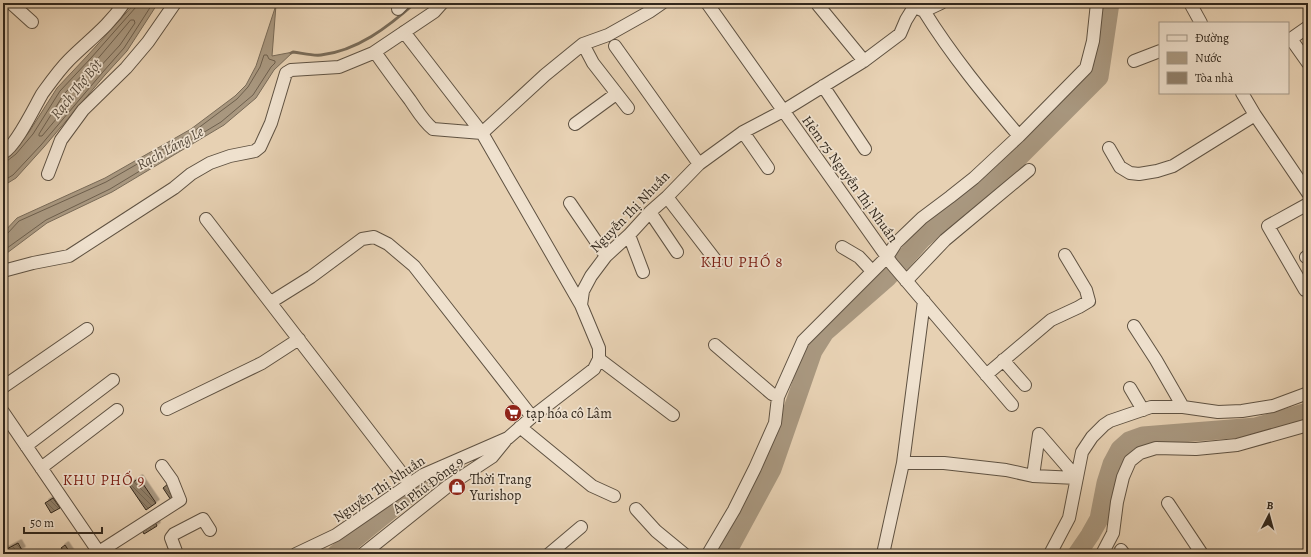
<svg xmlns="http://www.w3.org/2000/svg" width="1311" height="557" font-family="Alegreya,serif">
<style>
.water{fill:#a99880;stroke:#796b58}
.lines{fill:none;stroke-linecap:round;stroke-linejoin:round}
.shore{stroke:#6e604e;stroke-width:1}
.stream{stroke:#796b58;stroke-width:3}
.river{stroke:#a99880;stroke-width:19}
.building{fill:url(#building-back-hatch);stroke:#32281d;filter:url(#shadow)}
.minor-casing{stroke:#5f5242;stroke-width:14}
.minor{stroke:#efe1ce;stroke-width:12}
.labels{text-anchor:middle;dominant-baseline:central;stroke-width:3.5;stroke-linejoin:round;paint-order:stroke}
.street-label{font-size:14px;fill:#32281d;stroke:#efe1ce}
.poi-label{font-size:14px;fill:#32281d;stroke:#efe1ce;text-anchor:start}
.water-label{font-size:15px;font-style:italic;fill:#564a3b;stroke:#efe1ce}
.neighbourhood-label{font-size:15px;letter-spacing:1px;fill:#7a1f14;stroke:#efe1ce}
</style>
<defs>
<pattern id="building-back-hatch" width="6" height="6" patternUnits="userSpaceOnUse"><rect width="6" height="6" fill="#90806b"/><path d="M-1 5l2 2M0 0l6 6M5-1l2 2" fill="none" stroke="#766957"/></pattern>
<filter id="shadow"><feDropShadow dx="3.5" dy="-3.5" stdDeviation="0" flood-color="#0004"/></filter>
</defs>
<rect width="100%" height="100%" fill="#e7d1b3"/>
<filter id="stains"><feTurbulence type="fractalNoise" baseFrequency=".005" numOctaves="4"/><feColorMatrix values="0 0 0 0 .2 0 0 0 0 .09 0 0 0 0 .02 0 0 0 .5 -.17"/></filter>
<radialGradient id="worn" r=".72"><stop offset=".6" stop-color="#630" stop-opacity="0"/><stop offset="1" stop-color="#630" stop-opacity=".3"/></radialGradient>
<path class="water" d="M135,3h23l-31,48 -22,24 -61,72 -28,31 -13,8v-27l10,-7 16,-20 28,-44 31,-33z
M276,5l-4,51 21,-4 -19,18 -18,28 -32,27 -112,67 -65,31 -44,33v-23l14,-15 88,-40 86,-49 44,-33 11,-11 10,-19z"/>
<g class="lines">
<path class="shore" d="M131,20h3l1,3 -15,22 -22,24 -56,67h-3v-2l25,-40 31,-32z
M3,162l4,-1 9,-7 17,-20 27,-43 31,-33 45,-51 1,-4
M3,181l10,-6 28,-30 61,-72 22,-25 29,-45
M3,235l4,-1 12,-13 87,-39 87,-50 44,-33 11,-12 12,-20 4,-12h3l2,4 6,2v2l-4,4 -18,28 -32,27 -111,67 -64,31 -43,31"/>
<path class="stream" d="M291,53l2,-1c9,1 19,4 28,3 36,-4 67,-28 94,-52"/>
<path class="river" d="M336,554l91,-74 28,-14
M726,554l46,-85 41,-118 12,-19 63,-55 34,-38 92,-77 85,-85 11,-74
M1077,554l13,-19 9,-16 7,-36 6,-19 8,-15 9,-8 14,-5 113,-9 52,-15"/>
</g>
<path class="building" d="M139,478l17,25 -10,7 -17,-25z
M168,484l8,12 -5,4 -8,-12z
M53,498l7,10 -9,5 -6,-10z
M154,520l3,6 -13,8 -3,-6z
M18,543l4,7 -8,4h-11v-3z
M65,545l6,9h-6l-4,-6z"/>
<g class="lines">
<defs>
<path id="minor" d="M11,3l21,19
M707,3l185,261 120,141
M1190,3l11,20
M818,5l46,56
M917,8l7,3 17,-8
M398,9l6,-6
M404,32l78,101 99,172
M1291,39l17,24
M1288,41l20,-14
M583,44l10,19 35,45
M615,46l84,118
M375,52c11,16 23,32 35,48 7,10 13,21 23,29l49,4 63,-58 38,-31 25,-9 41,-23 13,-9
M1134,61l26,-10
M823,86l42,63
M1242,93l13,22 53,78
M575,124l41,-30
M743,132l25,36
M1019,136l67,-68 7,-27 4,-38
M1109,148l11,19 10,6 9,1 18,-3 16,-5 82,-51
M3,153c13,-7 31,-45 39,-59 8,-11 17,-24 27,-34 20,-20 39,-33 55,-57
M48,174l13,-34 22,-30 43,-42 22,-26 27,-39
M667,197l50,65
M570,203l36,53
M650,212l27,40
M206,219l204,265
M629,235l14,37
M842,247l17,10 13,14
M1306,257l2,-1
M3,271l30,-8 36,-7 105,-68 17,-14 19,-11 20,-7 25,-5 5,-4 11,-24 15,-50 5,-3 48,-3 34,-14 61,-41 8,-9
M906,281l39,-41 84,-70
M1305,290l-37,-64 40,-22
M271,302l40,-25 51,-38 12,-2 14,7 26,22 118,151
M1134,326l22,34 27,47
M715,345l57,49 6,3
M599,359l74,56
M1003,360l22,25
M986,375l65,-55 28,-13 10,-6 -3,-11 -21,-35
M3,387l84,-58
M1130,388l13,22
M167,409l95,-46 37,-24
M3,412l97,142
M520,427l72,59 22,10
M1039,434l38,44
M26,446l87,-66
M903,463h41l62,7 27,6 44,2
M41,468l76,-58
M1033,476l6,-42
M1168,503l34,51
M636,509l20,22 28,23
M1121,550l3,4
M99,552l81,-52 -8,-20 -10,-14
M177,554l-6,-16 3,-4 29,-15 7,11
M296,554l40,-19 87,-60 85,-37 24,-21 62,-48 5,-10v-11l-18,-43 2,-14 8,-15 15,-20 23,-21 21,-23 17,-15 32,-33 44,-32 40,-21 81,-50 36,-27 6,-14 8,-13 -2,-4
M363,554l85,-68 44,-29 13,-16
M549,554l32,-27
M708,554l26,-44 21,-42 20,-45 3,-26 25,-56 84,-84 9,-14 26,-25 28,-21 24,-19 45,-42c-34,-40 -67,-80 -95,-125
M883,554l20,-91 21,-162
M1050,554l19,-36 13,-66 10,-15 12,-12 6,-4 41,-14h32l35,5 24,-1 31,-5 35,-13
M1102,554l11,-21 4,-31 6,-25 7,-16 10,-8 16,-5 40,1 41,-4 71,-20"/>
</defs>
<use href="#minor" class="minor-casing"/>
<use href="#minor" class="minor"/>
</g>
<defs>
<symbol id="supermarket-disc" viewBox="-11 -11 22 22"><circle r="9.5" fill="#8f2418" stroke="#efe1ce"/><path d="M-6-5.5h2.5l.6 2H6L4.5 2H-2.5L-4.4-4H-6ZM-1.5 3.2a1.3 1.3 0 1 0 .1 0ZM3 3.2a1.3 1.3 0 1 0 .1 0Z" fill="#fff"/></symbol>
<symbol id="shop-disc" viewBox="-11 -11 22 22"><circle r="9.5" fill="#8f2418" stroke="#efe1ce"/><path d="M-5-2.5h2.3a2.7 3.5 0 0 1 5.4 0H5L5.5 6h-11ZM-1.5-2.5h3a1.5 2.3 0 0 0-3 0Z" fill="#fff"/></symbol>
</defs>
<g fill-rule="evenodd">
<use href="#supermarket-disc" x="503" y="403" width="20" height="20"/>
<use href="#shop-disc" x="447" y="477" width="20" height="20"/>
</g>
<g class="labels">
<g class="street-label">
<text transform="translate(850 179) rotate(54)">Hẻm 75 Nguyễn Thị Nhuần</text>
<text transform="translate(630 212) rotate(-46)">Nguyễn Thị Nhuần</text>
<text transform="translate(428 485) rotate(-37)">An Phú Đông 9</text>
<text transform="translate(379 489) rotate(-34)">Nguyễn Thị Nhuần</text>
</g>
<g class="poi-label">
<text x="526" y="413">tạp hóa cô Lâm</text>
<text x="470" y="479">Thời Trang<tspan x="470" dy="16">Yurishop</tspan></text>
</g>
<g class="water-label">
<text transform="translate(76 89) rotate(-51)">Rạch Thợ Bột</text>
<text transform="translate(170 148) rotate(-29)">Rạch Láng Le</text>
</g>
<g class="neighbourhood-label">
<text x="742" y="262">KHU PHỐ 8</text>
<text x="104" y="480">KHU PHỐ 9</text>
</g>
</g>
<rect width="1311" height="557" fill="none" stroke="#e7d1b3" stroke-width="16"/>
<rect x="4" y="4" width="1303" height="549" fill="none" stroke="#32281d" stroke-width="2"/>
<rect x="8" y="8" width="1295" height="541" fill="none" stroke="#32281d"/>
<rect x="1159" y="22" width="130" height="72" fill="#efe1ce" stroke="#a39787"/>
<rect x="1167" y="35" width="20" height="6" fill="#efe1ce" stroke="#a39787"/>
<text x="1195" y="42" font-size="12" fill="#32281d">Đường</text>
<rect x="1167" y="52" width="20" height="12" fill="#a99880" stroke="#a39787"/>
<text x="1195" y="62" font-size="12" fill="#32281d">Nước</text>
<rect x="1167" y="72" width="20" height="12" fill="#90806b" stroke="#a39787"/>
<text x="1195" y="82" font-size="12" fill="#32281d">Tòa nhà</text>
<g transform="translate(1269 515) rotate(6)" stroke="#efe1ce" stroke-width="3" paint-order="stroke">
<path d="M0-3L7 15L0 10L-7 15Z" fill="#32281d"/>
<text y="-6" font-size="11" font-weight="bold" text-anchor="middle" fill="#32281d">B</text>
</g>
<path d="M24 527v6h78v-6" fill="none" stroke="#32281d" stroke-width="2"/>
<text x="30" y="527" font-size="12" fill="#32281d" stroke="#efe1ce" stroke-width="3" paint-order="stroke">50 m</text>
<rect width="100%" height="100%" filter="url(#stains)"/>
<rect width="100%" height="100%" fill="url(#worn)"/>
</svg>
